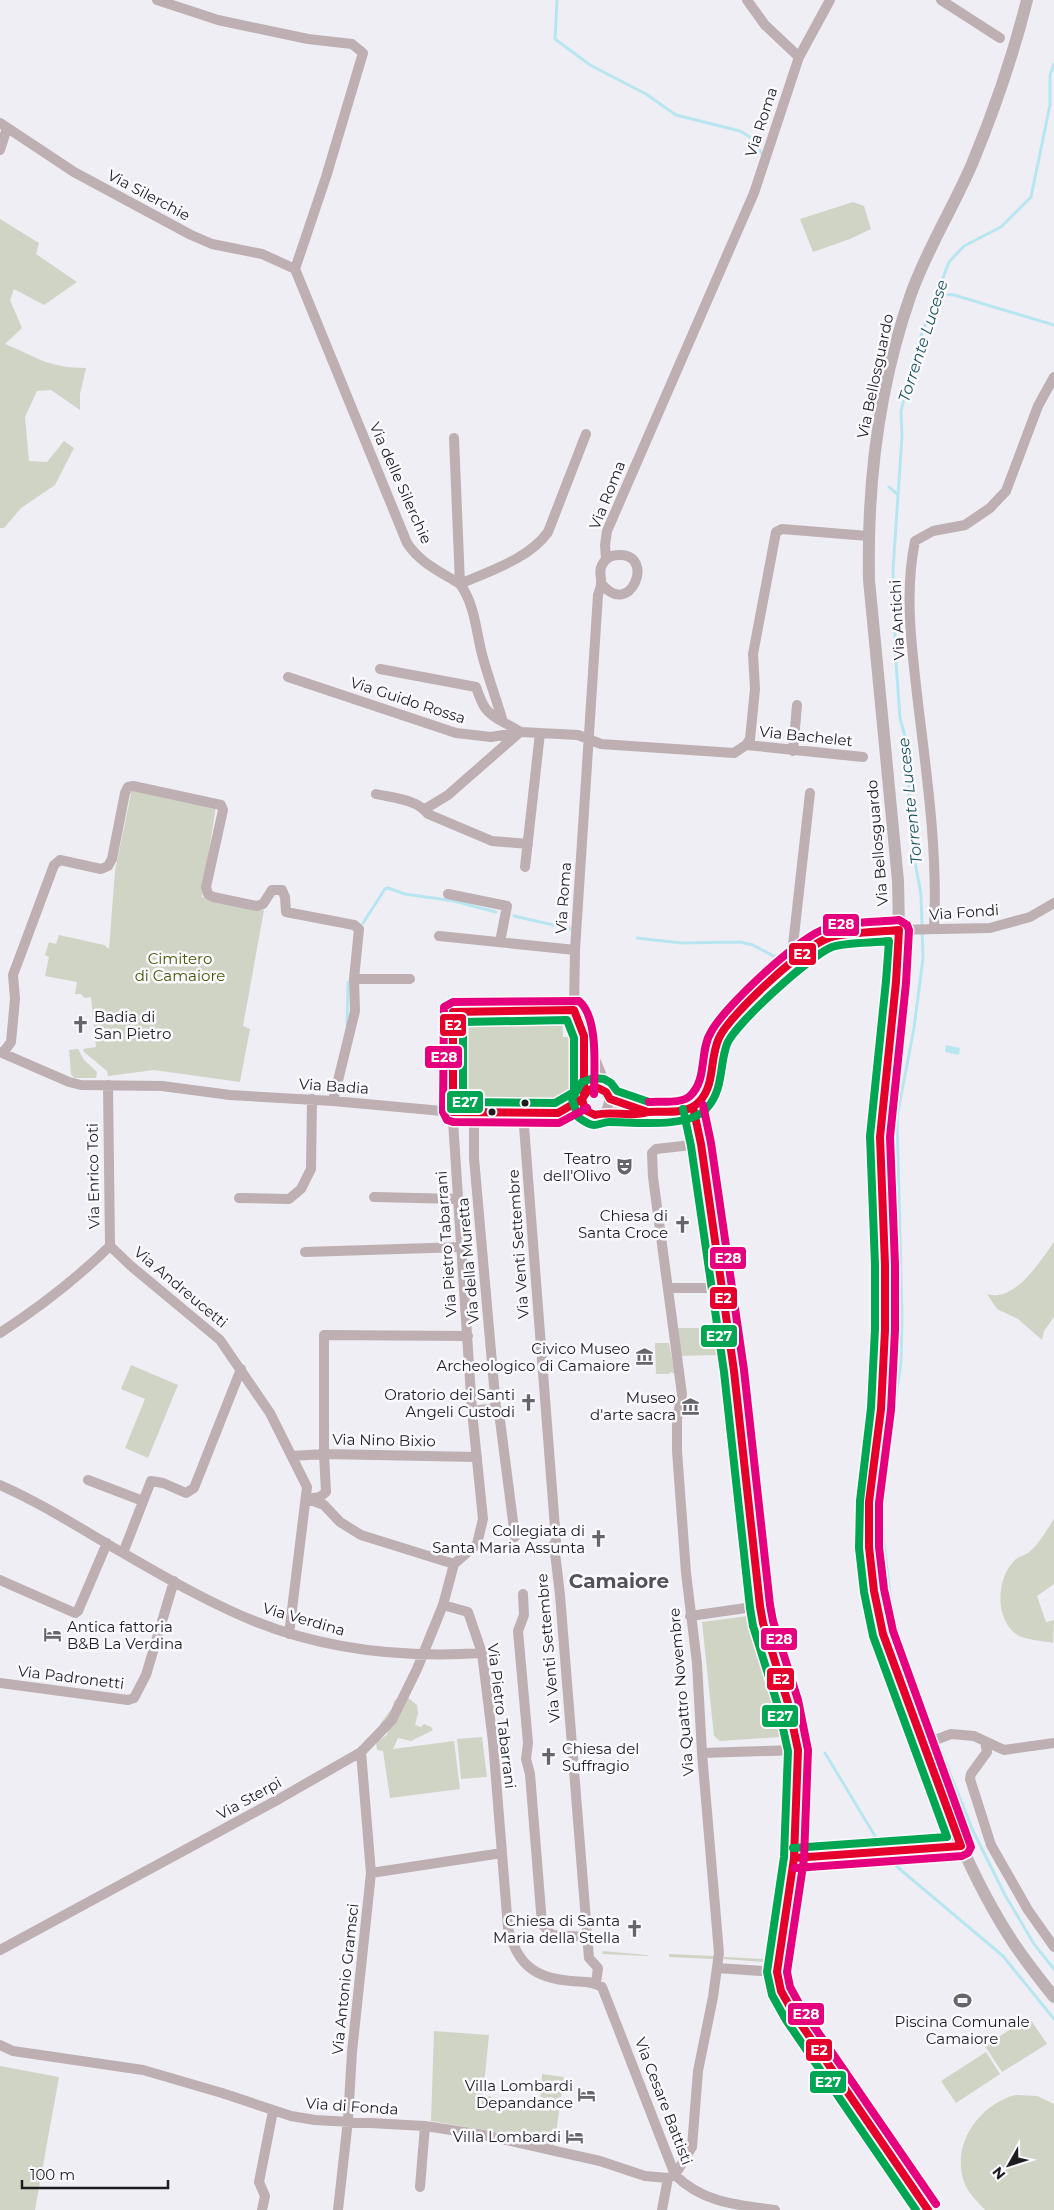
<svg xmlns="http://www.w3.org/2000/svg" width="1054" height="2210" font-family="Montserrat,sans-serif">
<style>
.green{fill:#d0d4c5}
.water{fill:#b8e6f0}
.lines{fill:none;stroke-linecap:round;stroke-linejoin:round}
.stream{stroke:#b8e6f0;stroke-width:3}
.minor{stroke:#bdafb2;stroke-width:10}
.major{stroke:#beb1b4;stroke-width:12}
.bus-1-casing{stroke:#fafafe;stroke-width:11}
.bus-2-casing{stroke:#fafafe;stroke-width:11}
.bus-3-casing{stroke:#fafafe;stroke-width:11}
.bus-1{stroke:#e4002b;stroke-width:8}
.bus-2{stroke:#00a651;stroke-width:8}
.bus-3{stroke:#e5007d;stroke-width:8}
.bus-dot{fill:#1d1d20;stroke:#fafafe;stroke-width:2}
.labels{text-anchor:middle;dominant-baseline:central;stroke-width:5;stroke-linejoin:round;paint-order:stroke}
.street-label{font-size:15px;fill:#1d1d20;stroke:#fafafe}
.park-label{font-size:15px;fill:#495604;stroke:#fafafe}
.poi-label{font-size:15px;fill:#1d1d20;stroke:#fafafe;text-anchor:end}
.water-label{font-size:16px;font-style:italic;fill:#1c555d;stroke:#fafafe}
.district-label{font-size:20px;font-weight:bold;fill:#53525b;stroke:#fafafe}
.line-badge{stroke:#fafafe;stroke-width:2}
.badge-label{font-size:14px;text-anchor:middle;font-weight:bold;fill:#fff}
</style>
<rect width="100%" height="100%" fill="#efeef4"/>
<path class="green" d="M853,202l11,4 7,23 -21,10 -37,13 -13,-33z
M0,219l39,24 -3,11 41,28 -33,23 -30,-16 -4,11 12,28 -17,16c32,13 43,24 81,24l-6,26v16l-29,-20 -14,1 -12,26 4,44 18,1 17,-21 10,7 -19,37 -34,23 -17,20h-4z
M132,789l84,17 -14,91 62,13 -21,116 7,3 -10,53 -86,-12 -46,6 -1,-5 -23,-19 -1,-3 13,-2 -5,-50 -6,1 -4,-4h-6l2,-12 -32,-6 4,-19 -4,-2 4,-13 7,2 3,-9 45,10 5,4 6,-78z
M562,1015l1,22h9l2,49 -6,11 -11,7 -93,1 -5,-8 1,-73 3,-6z
M78,1049l6,11 13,12 -1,6h-22l-3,-4 -2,-24z
M1054,1242v75l-10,14 -2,9 -24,-21 -21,-10 -10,-15c28,9 53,-33 67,-52z
M678,1328h37l2,27 -36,1z
M655,1343h14l6,31 -4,-2 -2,2h-13z
M131,1365l47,20 -30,73 -23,-10 20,-49 -24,-10z
M1054,1519v65l-17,12 9,26 8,-2 -1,23c-10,-2 -25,-3 -34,-7 -23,-13 -23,-51 -9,-70 8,-11 8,-7 18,-13 11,-8 19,-24 26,-34z
M755,1615l30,117 -5,5 -60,4 -6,-5 -12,-114z
M399,1697h8l10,8 1,8 -3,12 6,2 3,-3 7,3 2,3 -22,11 -13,-3 -5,11 61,-8 6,48 -70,9 -7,-47 -6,-1 -1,-8 11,-7 1,-4 -6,-1 -2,-6 12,-16 2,-7z
M482,1737l5,40 -26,2 -4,-40z
M603,1951l44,4 1,1 -46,-2z
M669,1954l45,2 -1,3 -44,-2z
M724,1957l41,2v1l-2,2 -39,-3z
M1029,2017l18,27 -45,28 -17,-26z
M434,2031l55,4 -6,60 57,12 2,-33 22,3 -10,70 -63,-16 -60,-10z
M986,2052l14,22 -44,29 -15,-22z
M0,2066l59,11 -24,133h-35z
M1015,2095l22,1 17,8v106h-69c-7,-8 -17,-17 -21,-28 -13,-38 15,-77 51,-87z"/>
<path class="water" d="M946,1045l14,3 -1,7 -14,-3z"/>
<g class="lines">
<path class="stream" d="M557,0l-2,39 35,26 56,29 30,21 64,16 13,8 9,15
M1054,64l-4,11v30l-19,92 -30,30 -37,19 -15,16 -33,87 -15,62 1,25 -9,134 3,92 4,56 7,26 4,97 10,53 2,64 -9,70 -17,89 5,198 -1,47 -16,106 -4,51 10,84 8,35 33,91 41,102 32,64 29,49 20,25
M937,294l17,1 100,30
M889,487l9,8
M514,916l57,13
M363,923l22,-34 3,-1 17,6 49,7 42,11
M637,938l44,5 59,-1 13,3 28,15
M347,1025l1,-43
M825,1753l56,93
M889,1860l114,96 51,63"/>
<path class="minor" d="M157,0l61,20 90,19 44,5 11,9 -37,124 -31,92
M747,0l18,25 34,32
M941,0l59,38
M0,123l74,49 117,63 21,9 50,10 33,15
M0,150l7,-22
M295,269l112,274c13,20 34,29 53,41 16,22 16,50 23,74 6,22 14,43 20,64l18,10 57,3 23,9 133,9 12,-8 4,-6 5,-50 -2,-35 23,-122 6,-3 86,7
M454,438l6,146c29,-13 69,-25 88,-52l38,-98
M606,559l-1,-14 2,-14 147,-338 45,-136 31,-57
M601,583c29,38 56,-30 17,-28 -7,0 -13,4 -16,10 -4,7 0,12 -1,19 0,3 -2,8 -3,11l-23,355 -1,60 26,61 6,20
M380,669l96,18c7,20 9,25 27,35
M288,677l168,56 35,4 30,-5
M746,745l117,12
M793,751l4,-46
M376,794c17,4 41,5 52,20l64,27 36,3
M425,809l23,-14 72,-63
M525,867l15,-134
M448,894l59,12 -7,36
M934,929c4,-75 -7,-152 -16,-226 -6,-54 -14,-109 -3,-162l18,-10 32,-6 25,-17 16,-17 32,-85 16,-29
M439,936l136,14
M791,963l19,-170
M354,979h56
M584,1039v55
M0,1052l69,30 12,3 81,1 68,9 103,6 120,11 105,1 27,-3
M3,1053l8,-11 4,-43 -2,-24 41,-110 6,-5 41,9 7,-3 4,-7 13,-66 3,-6 5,-1 88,19 2,5 -17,77 2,7 5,3 44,9 6,-2 9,-14h10l3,7 1,15 68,13 5,4 -5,50 1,32 -22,90
M610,1099l37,13
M693,1107l8,37 33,227 26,235 3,17 25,80 10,47 -4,108 -17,114 4,19 13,23 134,196
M606,1112l4,-13 -6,-9 -10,-3 -10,7 -2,8 3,8 10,5 11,-3 36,2 6,-2 37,-2 8,-3 7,-6 11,-21 2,-24 6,-19 15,-20 68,-64 28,-16 63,-7 97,-2 40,-11 24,-14
M523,1113l33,428 -2,3 6,51 29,363 9,10 -2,15
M374,1197l85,2
M239,1198l50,1 12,-10 10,-20 1,-70
M110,1246l21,20 89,74 50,73 37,74 -18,147
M305,1252l157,-5
M668,1288h55
M0,1333c40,-26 76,-54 110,-87l-2,-161
M496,1408l4,12 15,117
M472,1411l24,-3 -22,-250v-46
M292,1456l32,-2 153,3
M88,1480l55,21
M0,1485c45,20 81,44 123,68 42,24 86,50 131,68 72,29 151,37 228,32
M307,1499l13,-2 6,-5 -2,-38v-119l144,1
M308,1499l16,6 16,17 21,13 93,29
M123,1553l28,-72 12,2 23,10 8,-5 47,-119
M0,1580l75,33 3,-2 29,-68
M523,1594l1,21 -6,16 10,112 -2,16 4,15 12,150 10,11 36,2
M443,1605l25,7 14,41 11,89 15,186c9,36 26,50 63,53 11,1 22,0 31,6l73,188c28,28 63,30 100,35
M690,1616l70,-10
M0,1683l128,17 6,-2 12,-23 28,-94
M985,1742l2,10 -16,22 -1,5 21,66 37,65 26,37
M922,1745l29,-11 23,2 30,14 50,-7
M702,1753l96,-3
M794,1858l167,-12
M371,1873l131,-20
M0,1950l279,-151 82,-47 31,-32 25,-51 26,-64 11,-41 23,-20 6,-25 -11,-108 -19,-290v-109l121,-2
M717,1968l60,4
M0,2045l13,6 130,19 79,23 69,23 24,4 110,6 59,9 116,26 45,15 23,2 7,-3
M675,2175l17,-28 6,-76 15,-74 6,-44 -17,-200 -5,-90 -11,-90 -9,-122v-32l5,-25 -29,-217 -1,-24 4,-4 45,-5
M420,2187l5,-61
M262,2210l3,-14 -6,-14 14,-71
M338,2210l10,-90 4,-68 19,-179 -10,-121
M662,2210l6,-32"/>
<path class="major" d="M1027,0c-14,56 -33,111 -55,164 -19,44 -45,85 -61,130 -32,91 -44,190 -42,286l29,301 1,49v38l-16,127 -3,43v38l5,89 -3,130 -13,122 1,48 7,46 6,23c37,102 67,209 126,302 13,21 29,41 45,61"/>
<defs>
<path id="bus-1" d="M598,1088l8,4 4,7 38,13c-17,6 -36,-2 -53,3l-10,-5 -3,-11 6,-9z
M582,1099l-24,14 -105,-1v-100l121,-2 10,26v58
M693,1107l8,37 33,227 26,235 3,17 25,80 10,47 -4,108 -17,114 4,19 13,23 134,196
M648,1112c16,-1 39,3 51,-10 17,-18 10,-43 20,-64 10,-23 88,-95 112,-101 20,-5 47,-5 68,-7l-3,52 -16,155 5,128v65l-4,79 -12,93v45l5,44 9,43 78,212 -167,12"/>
<path id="bus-2" d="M567,1020l7,18v54l-19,11 -92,-1v-80z
M649,1102l-32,-11 -6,-8 -7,-4 -10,-1 -12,4 -10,17 6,18c4,3 11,8 16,8 5,0 10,-3 15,-3 26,0 80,7 98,-14 17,-19 12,-43 20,-64 8,-20 84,-89 105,-97 13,-5 42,-4 57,-6l-3,40 -16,155 5,129v64l-4,79 -11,93 -1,47 5,44 9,44 74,201 -154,11
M683,1109l8,37 33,226 26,236 3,18 25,80 10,45 -4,106 -17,115 5,23 14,25 130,190"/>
<path id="bus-3" d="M649,1102c12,-1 33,2 41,-6 18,-17 9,-45 21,-64 14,-26 88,-95 116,-104 15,-6 54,-6 72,-8l8,5 2,5 -3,53 -16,154 5,128v65l-4,80 -12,93v44l5,42 9,42 78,216 -3,6 -6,3 -167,12
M703,1105l8,38 33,227 26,235 3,16 25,79 10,50 -4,109 -17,113 3,15 12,22 134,195
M587,1108l-28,15 -106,-1 -6,-2 -4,-8 1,-105 9,-5 126,-1c20,17 15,69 15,93"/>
</defs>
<use href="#bus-1" class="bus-1-casing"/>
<use href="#bus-2" class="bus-2-casing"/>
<use href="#bus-3" class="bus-3-casing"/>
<use href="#bus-1" class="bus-1"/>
<use href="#bus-2" class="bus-2"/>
<use href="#bus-3" class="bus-3"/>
</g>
<defs>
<symbol id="church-bare" viewBox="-9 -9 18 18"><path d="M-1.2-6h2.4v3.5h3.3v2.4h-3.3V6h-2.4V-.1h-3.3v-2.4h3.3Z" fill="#66666a" stroke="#fafafe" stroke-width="2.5" paint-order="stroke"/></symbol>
<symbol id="theatre-bare" viewBox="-9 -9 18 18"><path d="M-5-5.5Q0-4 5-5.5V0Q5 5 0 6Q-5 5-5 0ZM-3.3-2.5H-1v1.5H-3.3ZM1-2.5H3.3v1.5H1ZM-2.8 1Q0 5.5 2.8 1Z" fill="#66666a" stroke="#fafafe" stroke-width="2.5" paint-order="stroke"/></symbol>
<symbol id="museum-bare" viewBox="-9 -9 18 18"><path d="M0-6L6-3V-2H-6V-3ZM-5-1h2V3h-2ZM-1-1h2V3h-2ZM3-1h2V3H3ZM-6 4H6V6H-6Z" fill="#66666a" stroke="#fafafe" stroke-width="2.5" paint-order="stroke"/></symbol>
<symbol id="hotel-bare" viewBox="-9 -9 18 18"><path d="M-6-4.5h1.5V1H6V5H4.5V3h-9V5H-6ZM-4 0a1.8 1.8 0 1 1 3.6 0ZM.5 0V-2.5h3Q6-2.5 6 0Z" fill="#66666a" stroke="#fafafe" stroke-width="2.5" paint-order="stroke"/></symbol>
<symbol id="stadium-bare" viewBox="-9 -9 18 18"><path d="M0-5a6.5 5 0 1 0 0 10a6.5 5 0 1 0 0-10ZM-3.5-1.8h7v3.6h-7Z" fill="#66666a" stroke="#fafafe" stroke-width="2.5" paint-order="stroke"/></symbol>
</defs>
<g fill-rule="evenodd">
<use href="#church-bare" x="68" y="1012" width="25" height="25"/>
<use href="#theatre-bare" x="612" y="1154" width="25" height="25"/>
<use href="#church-bare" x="670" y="1212" width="25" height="25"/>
<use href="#museum-bare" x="632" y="1344" width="25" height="25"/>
<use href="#church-bare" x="516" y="1390" width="25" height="25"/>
<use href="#museum-bare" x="678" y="1394" width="25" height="25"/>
<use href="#church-bare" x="586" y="1526" width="25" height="25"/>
<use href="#hotel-bare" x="40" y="1622" width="25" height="25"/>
<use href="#church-bare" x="536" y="1744" width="25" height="25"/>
<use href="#church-bare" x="622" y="1916" width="25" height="25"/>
<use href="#stadium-bare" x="950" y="1988" width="25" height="25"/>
<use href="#hotel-bare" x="574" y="2082" width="25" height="25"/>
<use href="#hotel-bare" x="562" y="2124" width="25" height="25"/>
</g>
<g class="bus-dot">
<circle cx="525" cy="1103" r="4.5"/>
<circle cx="492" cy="1112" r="4.5"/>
</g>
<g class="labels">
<g class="street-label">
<text transform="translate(761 122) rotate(-72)">Via Roma</text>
<text transform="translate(149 195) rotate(28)">Via Silerchie</text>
<text transform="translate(875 376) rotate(-78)">Via Bellosguardo</text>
<text transform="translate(401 483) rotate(66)">Via delle Silerchie</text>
<text transform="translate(607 495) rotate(-68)">Via Roma</text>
<text transform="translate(897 620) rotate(-93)">Via Antichi</text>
<text transform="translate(408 700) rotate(18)">Via Guido Rossa</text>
<text transform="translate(806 736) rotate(6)">Via Bachelet</text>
<text transform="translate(877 843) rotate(-95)">Via Bellosguardo</text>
<text transform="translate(563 898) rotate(-86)">Via Roma</text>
<text transform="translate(964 912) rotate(-4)">Via Fondi</text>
<text transform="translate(334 1086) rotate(4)">Via Badia</text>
<text transform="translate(93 1176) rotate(-91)">Via Enrico Toti</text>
<text transform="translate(446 1244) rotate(-94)">Via Pietro Tabarrani</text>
<text transform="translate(518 1244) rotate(-94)">Via Venti Settembre</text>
<text transform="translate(468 1261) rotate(-95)">Via della Muretta</text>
<text transform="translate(181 1287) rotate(40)">Via Andreucetti</text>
<text transform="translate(384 1440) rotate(1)">Via Nino Bixio</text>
<text transform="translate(304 1619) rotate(16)">Via Verdina</text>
<text transform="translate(548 1648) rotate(-95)">Via Venti Settembre</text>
<text transform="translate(71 1677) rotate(7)">Via Padronetti</text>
<text transform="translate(681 1692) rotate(-95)">Via Quattro Novembre</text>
<text transform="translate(502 1716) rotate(83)">Via Pietro Tabarrani</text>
<text transform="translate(249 1798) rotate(-29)">Via Sterpi</text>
<text transform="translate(345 1979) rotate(-84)">Via Antonio Gramsci</text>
<text transform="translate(664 2101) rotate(69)">Via Cesare Battisti</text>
<text transform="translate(352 2106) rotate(4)">Via di Fonda</text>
</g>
<g class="park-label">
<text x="180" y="958">Cimitero<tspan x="180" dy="17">di Camaiore</tspan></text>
</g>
<g class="poi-label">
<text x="94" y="1016" text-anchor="start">Badia di<tspan x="94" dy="17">San Pietro</tspan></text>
<text x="611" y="1158">Teatro<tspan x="611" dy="17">dell'Olivo</tspan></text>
<text x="668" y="1215">Chiesa di<tspan x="668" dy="17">Santa Croce</tspan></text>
<text x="630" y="1348">Civico Museo<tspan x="630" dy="17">Archeologico di Camaiore</tspan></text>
<text x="515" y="1394">Oratorio dei Santi<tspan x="515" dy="17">Angeli Custodi</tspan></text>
<text x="676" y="1397">Museo<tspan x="676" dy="17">d'arte sacra</tspan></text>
<text x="585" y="1530">Collegiata di<tspan x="585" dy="17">Santa Maria Assunta</tspan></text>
<text x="67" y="1626" text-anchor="start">Antica fattoria<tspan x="67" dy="17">B&amp;B La Verdina</tspan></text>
<text x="562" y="1748" text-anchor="start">Chiesa del<tspan x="562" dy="17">Suffragio</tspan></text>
<text x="620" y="1920">Chiesa di Santa<tspan x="620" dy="17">Maria della Stella</tspan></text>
<text x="962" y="2021" text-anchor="middle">Piscina Comunale<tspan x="962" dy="17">Camaiore</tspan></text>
<text x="573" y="2085">Villa Lombardi<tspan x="573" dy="17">Depandance</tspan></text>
<text x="561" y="2136">Villa Lombardi</text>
</g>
<g class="water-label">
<text transform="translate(923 341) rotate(-72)">Torrente Lucese</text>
<text transform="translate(910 801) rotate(-96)">Torrente Lucese</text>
</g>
<g class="district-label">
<text x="619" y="1581">Camaiore</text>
</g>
</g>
<g class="line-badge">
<rect x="822" y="913" width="38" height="24" rx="5" fill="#e5007d"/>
<rect x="788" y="942" width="29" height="24" rx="5" fill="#e4002b"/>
<rect x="439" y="1013" width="28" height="24" rx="5" fill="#e4002b"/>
<rect x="424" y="1045" width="39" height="24" rx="5" fill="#e5007d"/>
<rect x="446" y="1090" width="38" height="24" rx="5" fill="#00a651"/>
<rect x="709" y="1246" width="38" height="24" rx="5" fill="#e5007d"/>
<rect x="709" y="1286" width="29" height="24" rx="5" fill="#e4002b"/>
<rect x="700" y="1324" width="38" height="24" rx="5" fill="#00a651"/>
<rect x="760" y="1627" width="38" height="24" rx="5" fill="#e5007d"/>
<rect x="766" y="1667" width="29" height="24" rx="5" fill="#e4002b"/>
<rect x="761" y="1704" width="38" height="24" rx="5" fill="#00a651"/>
<rect x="787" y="2002" width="38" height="24" rx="5" fill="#e5007d"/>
<rect x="805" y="2038" width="28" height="24" rx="5" fill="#e4002b"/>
<rect x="809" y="2070" width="38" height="24" rx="5" fill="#00a651"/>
</g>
<g class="badge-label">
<text x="841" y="929">E28</text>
<text x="802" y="959">E2</text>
<text x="453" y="1030">E2</text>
<text x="444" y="1062">E28</text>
<text x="465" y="1107">E27</text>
<text x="728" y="1263">E28</text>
<text x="723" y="1303">E2</text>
<text x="719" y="1341">E27</text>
<text x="779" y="1644">E28</text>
<text x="781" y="1684">E2</text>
<text x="780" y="1721">E27</text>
<text x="806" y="2019">E28</text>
<text x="819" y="2055">E2</text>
<text x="828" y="2087">E27</text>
</g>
<g transform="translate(1009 2165) rotate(231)" stroke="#fafafe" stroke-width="4" paint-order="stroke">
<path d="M0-4L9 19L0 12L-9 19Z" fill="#1d1d20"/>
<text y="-8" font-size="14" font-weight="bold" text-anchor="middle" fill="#1d1d20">N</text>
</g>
<path d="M22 2180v8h146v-8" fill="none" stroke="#1d1d20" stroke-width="2.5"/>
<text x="30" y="2180" font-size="15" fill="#1d1d20" stroke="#fafafe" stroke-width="4" paint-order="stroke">100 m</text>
</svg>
